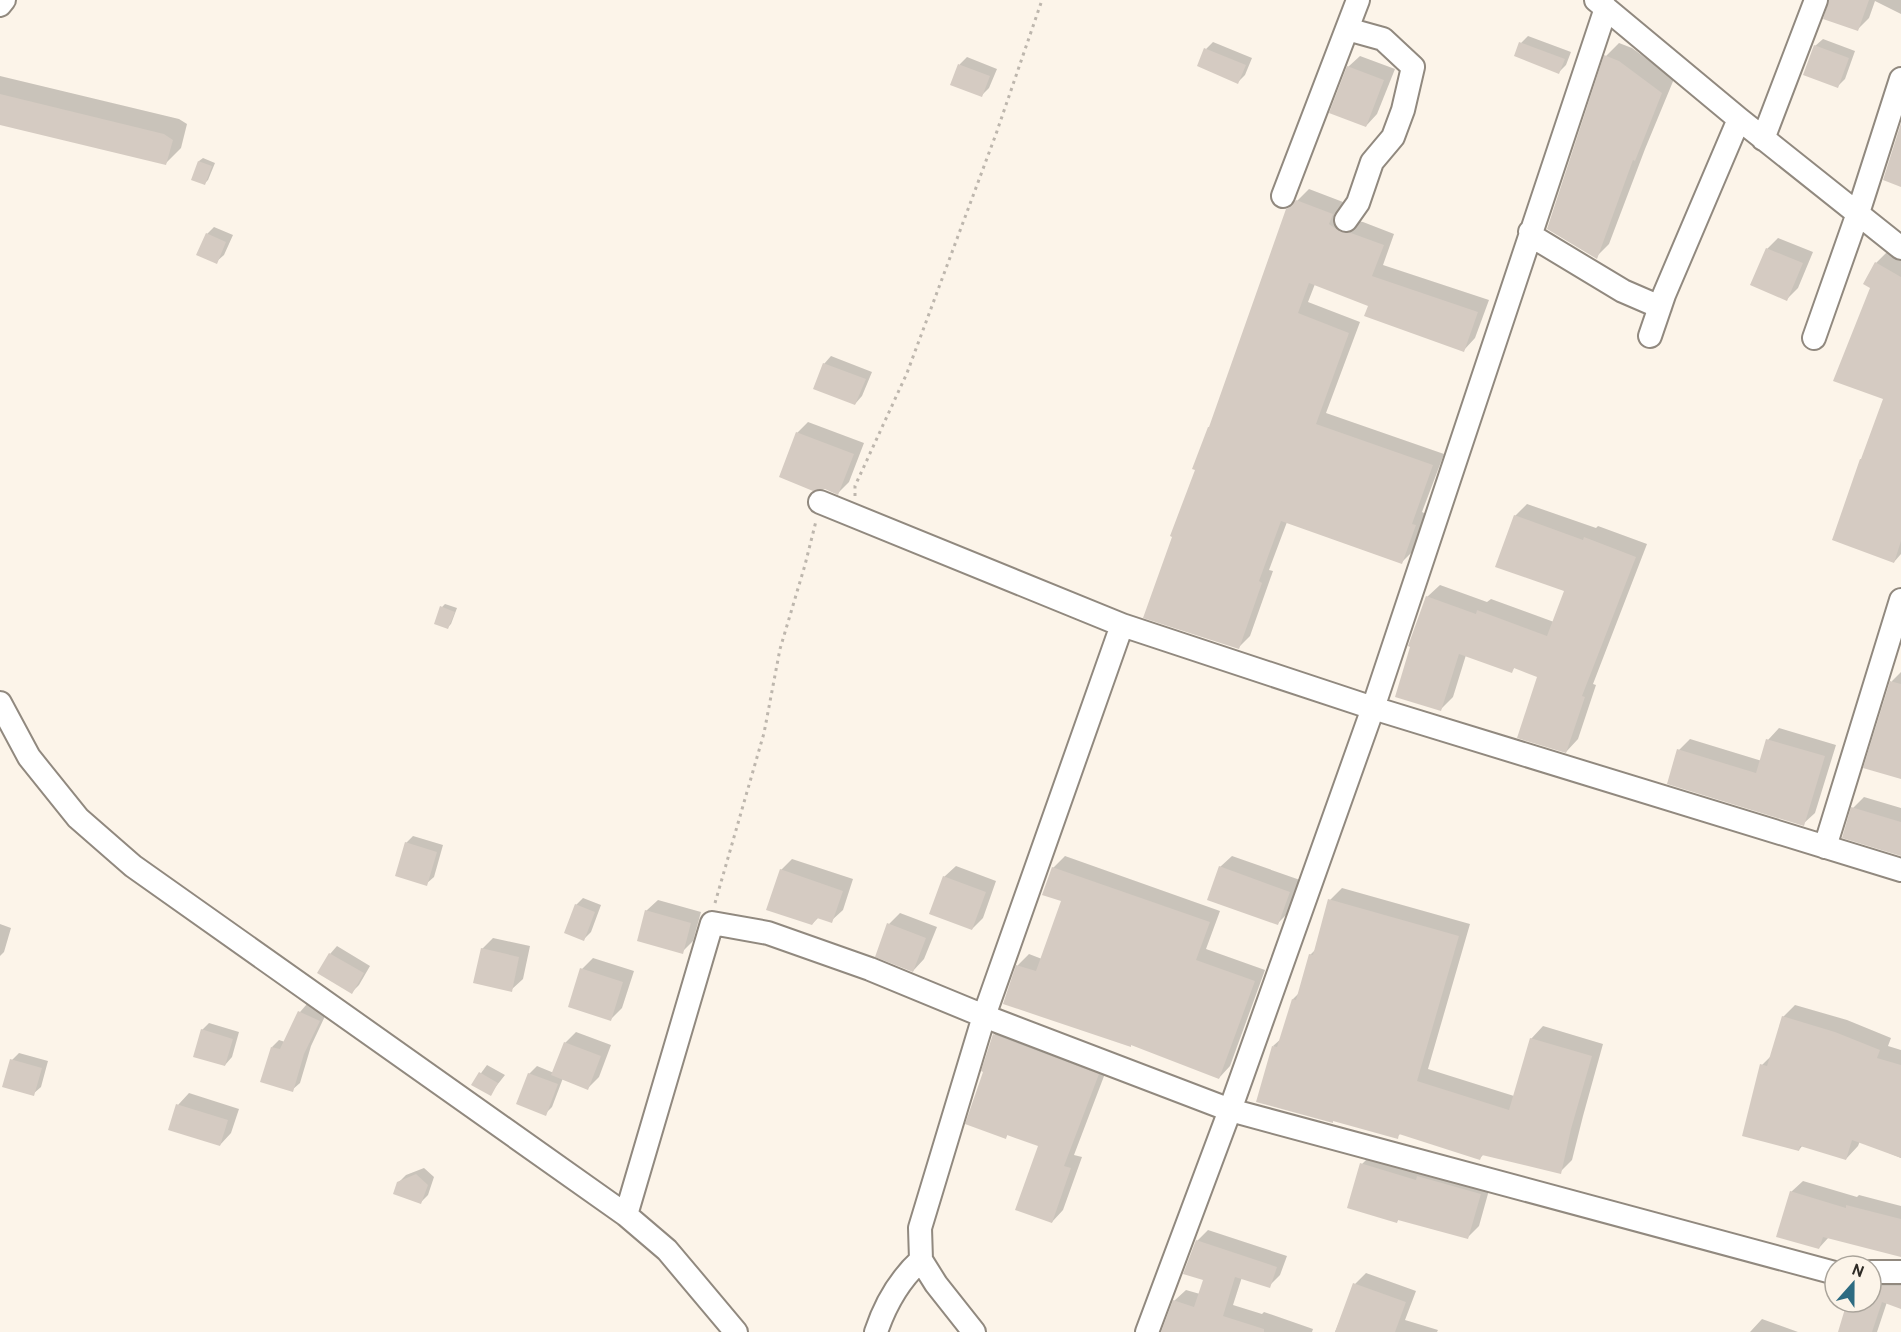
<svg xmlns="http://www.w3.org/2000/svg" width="1901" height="1332" font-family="Overpass,sans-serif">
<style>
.shadow{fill:#0003}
.building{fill:#d5cbc2}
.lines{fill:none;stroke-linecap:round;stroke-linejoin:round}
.minor-casing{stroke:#91897f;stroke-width:26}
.path{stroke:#bdb6ad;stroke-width:3;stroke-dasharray:3 4.5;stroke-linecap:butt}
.minor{stroke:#fff;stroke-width:22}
</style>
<rect width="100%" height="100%" fill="#fcf4e9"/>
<path class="shadow" d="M1830,0h71v14l-26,-13 -6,17 -11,11z
M1528,36l43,16 -5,13 -7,7 -38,-29z
M1823,39l32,12 -10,28 -8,8 -22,-41z
M1213,42l39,16 -7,17 -7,7 -32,-33z
M1619,43l13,5 42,31 -29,70 -36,95 -13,13 10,-201z
M1360,56l35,13 -18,45 -11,12 -18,-59z
M967,57l30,12 -8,19 -7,7 -30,-11 8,-20z
M0,76l179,43 8,5 -6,24 -15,15 -166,-40z
M203,158l12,5 -7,17 -3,3 -6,-22z
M1309,189l34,13 -3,10 11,8 12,2 31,12 -11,31 106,35 -14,38 -11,12 -94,-45 -55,-21 -7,18 52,20 -34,91 118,41 -22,58 4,2 -13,37 -12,12 -114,-41 -18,48 4,1 -23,65 -12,12 -41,-179 91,-259z
M214,227l19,8 -9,20 -8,7 -9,-28z
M1778,238l35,14 -15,36 -11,11 -20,-50z
M1889,250l12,7v297l-7,8 -9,-164 -13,-111 4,-24z
M831,356l41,16 -10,24 -7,8 -31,-40z
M808,422l56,21 -15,39 -11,11 -41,-60z
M1527,504l69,24 2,-2 49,18 -54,140 3,1 -18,54 -12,13 -27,-76 -24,-9 -4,4 -45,-16 -13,42 -12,12 -14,-112 13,-12 47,17 4,-3 63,23 12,-32 -51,-74z
M445,604l12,4 -6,16 -3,3 -6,-20z
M1901,672v106l-9,-97z
M1779,728l57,17 -21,68 -12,11 -124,-74 11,-11 72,22 6,-21z
M1864,797l37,11v46l-48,-46z
M413,836l30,9 -9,32 -8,7 -20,-41z
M1065,856l155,55 -14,38 59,21 -35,96 -11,12 -87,-35 -127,-40 13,-38 11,-11 13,5 21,-58 -10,-33z
M1232,856l68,24 -11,32 -11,11 -58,-56z
M792,859l61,20 -10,31 -12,11 -12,-4 -7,7 -31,-54z
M956,866l40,15 -13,37 -11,11 -28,-52z
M1342,888l128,36 -42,145 86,27 17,-57 12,-13 60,18 -20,72 -11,44 -12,12 -76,-18 -4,4 -79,-25 -4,4 -124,-91 9,-8 11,-39 7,-7 10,-37 6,-6 14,-49z
M583,898l18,7 -10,27 -7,7 -8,-34z
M658,900l43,12 -8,29 -11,11 -36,-41z
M900,913l37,14 -13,32 -11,12 -24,-47z
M0,924l11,4 -7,24 -4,4z
M493,938l37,8 -7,33 -12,11 -29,-41z
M337,946l33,20 -11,19 -7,7 -22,-38z
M593,958l41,13 -12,37 -11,11 -29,-50z
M307,1004l19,10 -15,32 -11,37 -8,7 -20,-43 7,-7 6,2 15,-30z
M1795,1005l52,15 44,18 -3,8 13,4v108l-41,-17 -2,5 -12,13 -43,-14 -4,5 -37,-85 10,-10 11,-38z
M209,1023l30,9 -7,25 -7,8 -23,-35z
M1005,1024l104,39 -35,92 8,2 -19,53 -11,12 -13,-77 -31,-11 -2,3 -21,-66 9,-36z
M576,1032l35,13 -12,32 -11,11 -25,-10 -11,29 -7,7 -16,-40 8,-8 17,7 11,-30z
M19,1053l29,8 -7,26 -8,7 -21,-34z
M487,1065l18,10 -15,19 -17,-10z
M189,1093l50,16 -8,24 -11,12 -42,-40z
M1373,1153l118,30 -12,43 -11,11 -68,-19 -3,3 -35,-57z
M424,1168l10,9 -6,18 -7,7 -23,-19 8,-8z
M1803,1181l54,16 2,-2 42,11v44l-72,-13 -10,11 -28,-56z
M1208,1230l79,26 -7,19 -11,11 -27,-9 -9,28 29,9 2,-2 49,17 -1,3h-149l11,-31 12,-11 14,4 5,-15 -8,-38z
M1366,1273l50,18 -11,29 33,10 -1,2h-102l20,-48z
M1901,1276v31l-14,-5 -10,30h-38l10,-30h22v-19z
M1762,1319l36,13h-48z"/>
<path class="building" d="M1829,0h40l-11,31 -35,-12z
M1519,42l46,17 -6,15 -45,-18z
M1814,45l35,13 -11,30 -35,-13z
M1204,48l42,17 -8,19 -41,-18z
M1604,55l15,6 43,32 -27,68 -2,-1 -36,99 -50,-30z
M958,64l32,12 -8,21 -32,-12z
M1347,66l37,14 -18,47 -37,-14z
M0,94l164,40 9,6 -7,25 -166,-40z
M1901,123v64l-18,-7z
M198,161l14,5 -7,19 -14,-5z
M1296,200l37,14 -4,10 10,7 12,2 33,12 -12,31 106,36 -14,40 -100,-36 4,-10 -59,-23 -11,30 51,20 -33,91 117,41 -21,59 4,1 -14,39 -121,-43 -22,60 3,2 -23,66 -96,-31 29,-81 -2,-1 25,-66 -3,-1 16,-42h1l77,-218 6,-3z
M206,233l20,9 -9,22 -21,-9z
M1766,248l37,15 -16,38 -37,-16z
M1875,262l26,15v264l-7,22 -62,-23 28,-81h1l22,-60 -50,-18 37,-93 -7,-4z
M823,363l43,16 -11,26 -42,-16z
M796,432l58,22 -16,41 -13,-6 -12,2 -34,-14z
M1514,515l69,25 1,-3 52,20 -54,139 3,1 -19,56 -49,-15 20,-61 -23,-9 -2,5 -53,-19 -18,57 -46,-14 15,-50 -2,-1 18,-50 50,18 1,-4 70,26 17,-45 -69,-24z
M440,606l15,6 -7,17 -14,-5z
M1890,681l11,3v95l-38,-11z
M1766,739l59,17 -21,70 -137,-42 10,-35 79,24z
M1851,807l50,15v34l-59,-18z
M405,842l32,10 -10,34 -32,-10z
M1219,866l71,26 -12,33 -71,-25z
M1052,867l158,55 -14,38 59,21 -36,98 -88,-34v2l-128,-43 13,-39 20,6 25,-70 -19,-6z
M780,869l63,22 -11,32 -15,-5 -5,7 -46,-15z
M943,876l43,16 -14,38 -43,-16z
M1328,899l131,37 -42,145 92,29 21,-72 62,18 -21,73 -10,45 -79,-19 -2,5 -81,-26 -1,5 -65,-18v2l-77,-21 16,-56 5,1 15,-48 4,1 13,-46 4,1z
M575,904l20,8 -11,29 -20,-8z
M645,910l46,13 -8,31 -46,-13z
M887,923l39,15 -13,34 -38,-15z
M481,948l38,9 -7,35 -39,-9z
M329,953l35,20 -12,21 -35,-21z
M580,968l43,14 -12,39 -43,-14z
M298,1011l22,10 -16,33 -11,38 -33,-10 11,-35 9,2z
M1782,1016l53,16 45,18 -3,8 24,7v93l-49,-18 -6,20 -46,-14 -1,5 -57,-15 18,-72 7,2z
M201,1029l32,10 -8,27 -32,-9z
M993,1034l106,40 -35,92 7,2 -19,55 -37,-13 23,-64 -31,-11 -1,4 -41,-15 18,-52 -2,-1z
M564,1042l37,14 -13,34 -37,-15z
M10,1059l32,9 -8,28 -32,-9z
M479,1072l19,11 -7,13 -20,-11z
M528,1073l30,11 -12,32 -30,-12z
M176,1104l52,16 -8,26 -52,-16z
M1360,1163l56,17 1,-4 64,18 -13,45 -70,-19 -1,3 -50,-15z
M416,1174l12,11 -7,19 -28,-10 4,-12z
M1790,1191l56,17v-3l55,14v38l-78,-20 -4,12 -43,-12z
M1196,1240l81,27 -7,21 -35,-11 -12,39 41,13v3h-103l12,-32 21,7 9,-27 -20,-6z
M1353,1283l53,19 -11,30h-60z
M1871,1286h30v23l-19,-7 -10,30h-34l9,-30h24z"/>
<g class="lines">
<defs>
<path id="minor" d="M1596,0l143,119 162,129
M0,5l4,-5
M1763,139l53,-139
M1283,196l75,-196
M1346,220l12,-17 14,-41 21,-25 10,-27 10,-43 -30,-28 -36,-10
M1530,232l5,6 88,53 37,16
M1650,336l14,-41 75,-176
M1814,338l44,-125 43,-134
M820,502l302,123 251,83 528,162
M0,703l29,54 49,61 55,48 493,349 41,35 69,82
M1825,847l76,-247
M626,1215l86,-292 56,10 102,36 114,47 246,94 605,163
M1871,1272h30
M876,1332c9,-27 24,-53 45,-72
M974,1332l-38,-48 -15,-24 -1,-32 64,-212 138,-391
M1147,1332l83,-222 143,-402 233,-700"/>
</defs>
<use href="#minor" class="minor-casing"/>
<path class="path" d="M855,496v-10l52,-113 89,-239 46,-134
M715,903l49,-170 16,-84 25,-84 11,-44"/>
<use href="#minor" class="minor"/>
</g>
<g transform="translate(1853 1284) rotate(21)"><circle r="28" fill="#fcf4e9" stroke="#aaa49b" stroke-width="1.5"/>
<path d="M0-4.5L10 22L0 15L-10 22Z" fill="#2d6b81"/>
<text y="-9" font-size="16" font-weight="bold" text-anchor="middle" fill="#2e2b26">N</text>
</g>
</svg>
